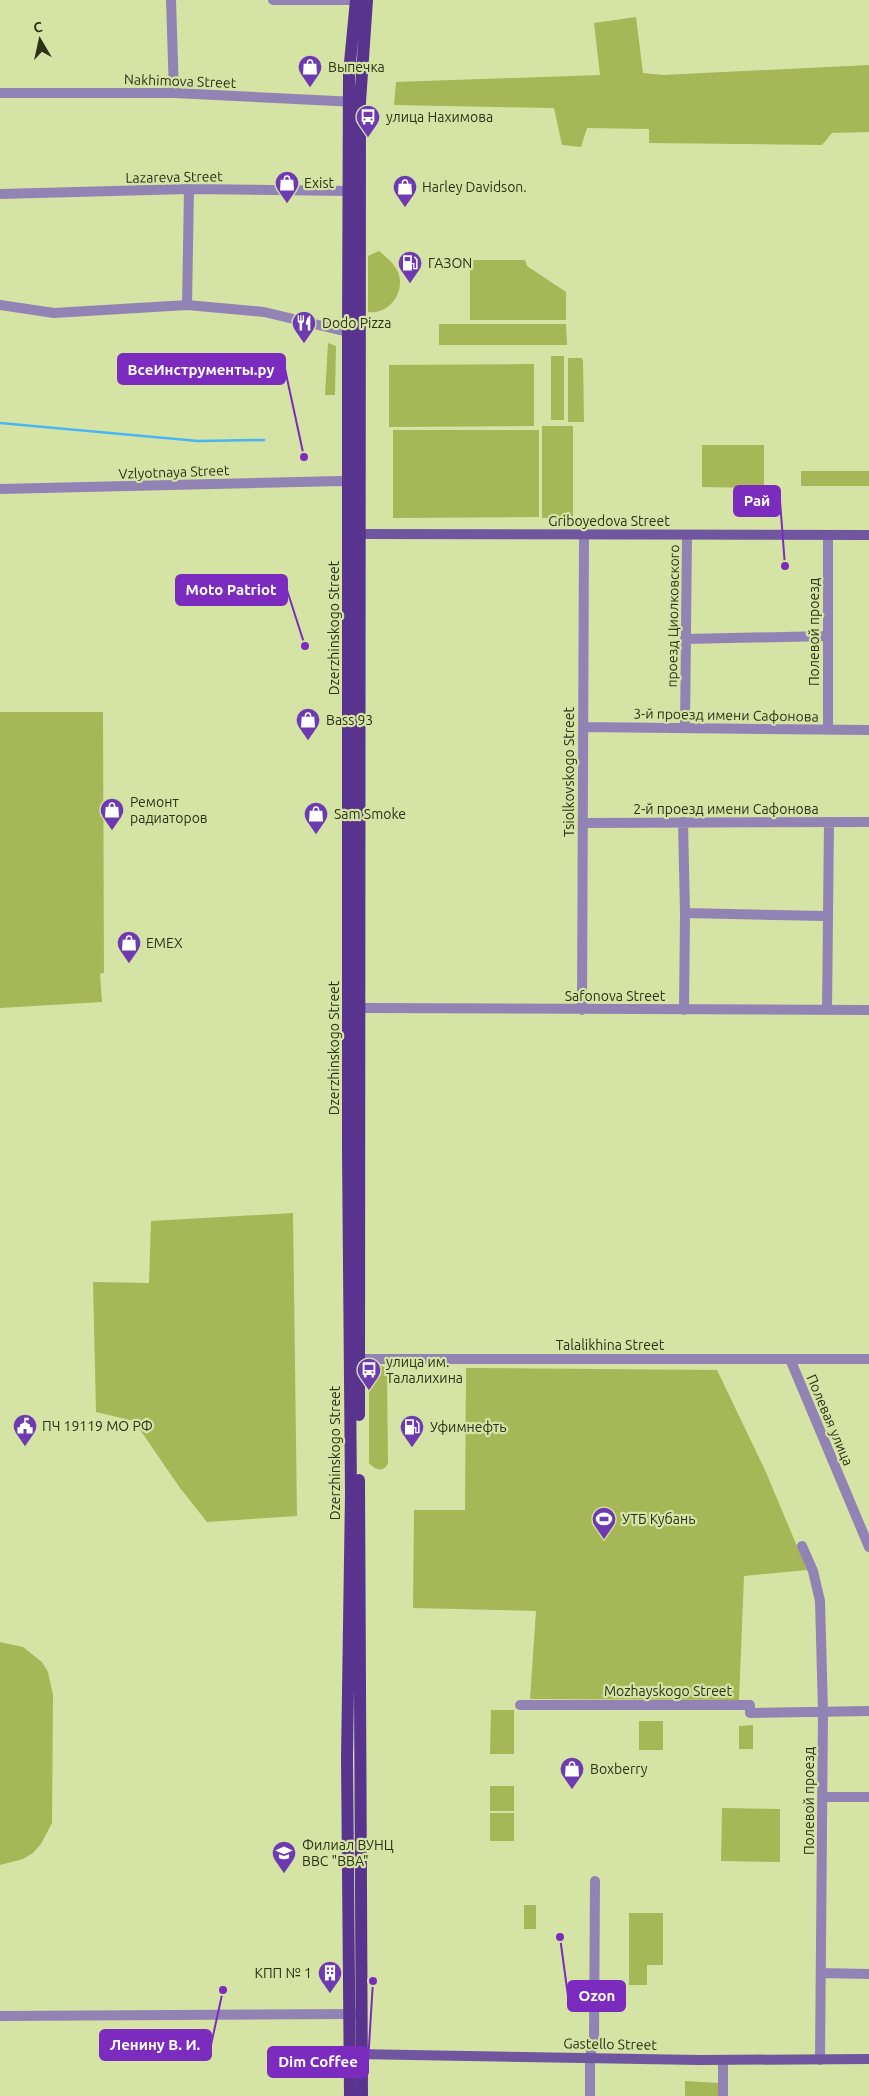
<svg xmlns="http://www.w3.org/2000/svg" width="869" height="2096" font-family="Ubuntu,sans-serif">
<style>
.green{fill:#a5b757}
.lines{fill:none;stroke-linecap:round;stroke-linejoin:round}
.stream{stroke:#48b5f5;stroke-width:2.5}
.street{stroke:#9283b5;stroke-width:10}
.secondary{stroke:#70569f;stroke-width:10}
.primary{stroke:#59348e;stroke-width:12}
.labels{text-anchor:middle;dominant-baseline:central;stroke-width:4.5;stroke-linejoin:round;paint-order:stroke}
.poi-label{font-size:14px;fill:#2c3118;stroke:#d5e4a4;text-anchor:start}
.street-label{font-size:14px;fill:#2c3118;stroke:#d5e4a4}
.leader{fill:none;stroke:#7b2cbf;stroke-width:2}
.callout-dot{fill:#7b2cbf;stroke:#d5e4a4;stroke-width:2}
.callout{fill:#7b2cbf;stroke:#7b2cbf;stroke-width:2}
.callout-label{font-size:15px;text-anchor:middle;font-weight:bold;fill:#fff}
</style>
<rect width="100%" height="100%" fill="#d5e4a4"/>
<path class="green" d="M636,17l7,56 20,2 206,-10v67l-37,1 -10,12 -173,-2v-14l-62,-1 -6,19 -19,-2 -8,-37 -160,-3 2,-23 204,-7 -6,-52z
M379,251c7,6 15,12 19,21 8,20 -9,43 -30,40v-56z
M470,260h55l2,6 39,26v28h-96z
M439,324h127l1,21h-128z
M328,343l8,3 -1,49h-10z
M551,356h13v64h-13z
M568,358h13l2,2 1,62h-16z
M534,364v62l-145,1v-62z
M542,426h31v92h-31z
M393,430h146v87l-146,1z
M702,445h62v43l-62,-1z
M801,471h68v15h-68z
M0,712h103l1,261 -4,1 2,28 -102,6z
M293,1213l4,303 -90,6 -27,-34 -46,-67 -38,-9 -3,-130 56,1 2,-62z
M379,1365l8,3 1,95c-4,10 -13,7 -19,0v-91z
M466,1368l251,2 48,100 42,100 -63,6 -5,124 -209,-1 6,-88 -123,-3 1,-98h51z
M0,1642l23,5 19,15 6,10 5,23 -1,128 -11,21 -8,9 -10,6 -23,6z
M491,1710h23v44h-24z
M639,1721h24v29h-24z
M753,1725v24h-14v-23z
M490,1786h24v25h-24z
M722,1808l58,1v53l-59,-1z
M490,1813h24v28h-24z
M524,1905h12v24h-12z
M629,1913h34v52h-16v20h-18z
M685,2081l34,2v13h-34z"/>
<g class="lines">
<path class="stream" d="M0,423l198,18 66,-1"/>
<path class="street" d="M171,0l3,93
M273,0h89
M0,93h174l182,9
M0,194l189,-5 160,2
M0,305l54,8 133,-8 77,7 84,20
M187,305l2,-116
M0,489l341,-8 7,2
M685,639l143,-3
M583,727l286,3
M685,728l2,-193
M828,729v-194
M683,822l2,91 -1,97
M583,823l286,-1
M685,913l142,3
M361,1008l508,2
M582,1010l2,-476
M827,1010l2,-188
M353,1359h516
M790,1359l79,188
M802,1546l11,25 7,30 3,111 -3,348
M520,1705h230v8l119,-2
M823,1797h46
M821,1973l48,1
M0,2016l355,-2
M590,2096v-39l4,-18 1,-158
M723,2096v-36"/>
<path class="secondary" d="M354,534l515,1
M355,2054l345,6 169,-1"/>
<path class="primary" d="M359,1415l1,-1313 7,-102
M359,1480l3,616
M350,2096l-3,-338 4,-265 -3,-341v-820l1,-259 7,-73"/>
</g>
<defs>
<symbol id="shop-pin" viewBox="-11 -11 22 30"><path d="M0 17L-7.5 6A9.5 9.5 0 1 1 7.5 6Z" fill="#6d3ab2" stroke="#d5e4a4"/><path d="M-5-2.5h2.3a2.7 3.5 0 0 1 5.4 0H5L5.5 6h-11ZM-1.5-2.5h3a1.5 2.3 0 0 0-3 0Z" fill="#fff"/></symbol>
<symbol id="bus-pin" viewBox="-11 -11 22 30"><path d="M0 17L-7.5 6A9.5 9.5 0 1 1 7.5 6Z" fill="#6d3ab2" stroke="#d5e4a4"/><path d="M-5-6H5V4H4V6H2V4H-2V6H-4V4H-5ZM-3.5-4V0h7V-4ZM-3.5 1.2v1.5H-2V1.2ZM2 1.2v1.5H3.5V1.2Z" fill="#fff"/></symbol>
<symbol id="fuel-pin" viewBox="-11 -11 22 30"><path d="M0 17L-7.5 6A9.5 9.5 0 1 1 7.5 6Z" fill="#6d3ab2" stroke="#d5e4a4"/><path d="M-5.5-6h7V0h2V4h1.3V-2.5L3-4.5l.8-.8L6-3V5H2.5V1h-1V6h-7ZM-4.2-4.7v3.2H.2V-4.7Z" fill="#fff"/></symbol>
<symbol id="restaurant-pin" viewBox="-11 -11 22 30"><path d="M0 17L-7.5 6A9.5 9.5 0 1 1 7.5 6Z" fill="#6d3ab2" stroke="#d5e4a4"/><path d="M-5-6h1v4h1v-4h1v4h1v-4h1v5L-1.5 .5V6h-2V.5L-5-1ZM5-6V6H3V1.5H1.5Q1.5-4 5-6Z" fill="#fff"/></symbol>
<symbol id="civic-pin" viewBox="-11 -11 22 30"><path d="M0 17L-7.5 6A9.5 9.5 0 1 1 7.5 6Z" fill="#6d3ab2" stroke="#d5e4a4"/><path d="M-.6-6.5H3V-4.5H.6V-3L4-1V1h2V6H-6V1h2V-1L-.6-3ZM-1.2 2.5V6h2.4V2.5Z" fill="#fff"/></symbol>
<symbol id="stadium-pin" viewBox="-11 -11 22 30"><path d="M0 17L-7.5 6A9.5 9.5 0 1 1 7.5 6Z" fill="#6d3ab2" stroke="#d5e4a4"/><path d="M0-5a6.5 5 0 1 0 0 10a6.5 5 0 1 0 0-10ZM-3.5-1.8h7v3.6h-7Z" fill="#fff"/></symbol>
<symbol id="university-pin" viewBox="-11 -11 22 30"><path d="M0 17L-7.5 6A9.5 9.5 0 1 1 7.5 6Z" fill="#6d3ab2" stroke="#d5e4a4"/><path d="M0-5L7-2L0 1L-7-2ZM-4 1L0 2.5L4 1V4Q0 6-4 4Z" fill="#fff"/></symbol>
<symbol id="building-pin" viewBox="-11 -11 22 30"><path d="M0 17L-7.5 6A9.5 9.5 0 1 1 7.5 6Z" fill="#6d3ab2" stroke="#d5e4a4"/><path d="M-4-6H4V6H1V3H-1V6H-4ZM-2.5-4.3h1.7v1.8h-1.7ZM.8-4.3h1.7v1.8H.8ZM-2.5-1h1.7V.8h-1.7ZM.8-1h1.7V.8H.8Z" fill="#fff"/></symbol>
</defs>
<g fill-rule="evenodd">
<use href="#shop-pin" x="296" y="53" width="28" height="38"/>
<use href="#bus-pin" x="354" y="103" width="28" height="38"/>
<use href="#shop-pin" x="273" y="169" width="28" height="38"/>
<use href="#shop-pin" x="391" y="173" width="28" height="38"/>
<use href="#fuel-pin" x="396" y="249" width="28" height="38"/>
<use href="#restaurant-pin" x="290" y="309" width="28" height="38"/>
<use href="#shop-pin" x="294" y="706" width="28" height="38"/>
<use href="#shop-pin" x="98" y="796" width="28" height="38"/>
<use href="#shop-pin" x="302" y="800" width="28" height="38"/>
<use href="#shop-pin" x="115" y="929" width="28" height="38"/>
<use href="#bus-pin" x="355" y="1356" width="28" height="38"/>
<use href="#civic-pin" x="11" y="1412" width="28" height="38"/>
<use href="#fuel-pin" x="398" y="1413" width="28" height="38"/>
<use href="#stadium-pin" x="590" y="1505" width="28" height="38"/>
<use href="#shop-pin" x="558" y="1755" width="28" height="38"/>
<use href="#university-pin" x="270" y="1839" width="28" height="38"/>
<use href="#building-pin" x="316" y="1959" width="28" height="38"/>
</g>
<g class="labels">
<g class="poi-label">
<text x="328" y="67">Выпечка</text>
<text x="386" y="117">улица Нахимова</text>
<text x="304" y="183">Exist</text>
<text x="422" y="187">Harley Davidson.</text>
<text x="428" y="263">ГАЗON</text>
<text x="322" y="323">Dodo Pizza</text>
<text x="326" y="720">Bass 93</text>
<text x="130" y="802">Ремонт<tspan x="130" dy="16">радиаторов</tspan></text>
<text x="334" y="814">Sam Smoke</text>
<text x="146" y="943">EMEX</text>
<text x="386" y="1362">улица им.<tspan x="386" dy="16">Талалихина</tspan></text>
<text x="42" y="1426">ПЧ 19119 МО РФ</text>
<text x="430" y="1427">Уфимнефть</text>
<text x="622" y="1519">УТБ Кубань</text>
<text x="590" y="1769">Boxberry</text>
<text x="302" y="1845">Филиал ВУНЦ<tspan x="302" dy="16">ВВС "ВВА"</tspan></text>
<text x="312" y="1973" text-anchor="end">КПП № 1</text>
</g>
<g class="street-label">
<text transform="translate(180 81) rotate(2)">Nakhimova Street</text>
<text transform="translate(174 177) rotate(-1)">Lazareva Street</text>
<text transform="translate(174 472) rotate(-2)">Vzlyotnaya Street</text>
<text x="609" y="521">Griboyedova Street</text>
<text transform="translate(673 616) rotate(-89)">проезд Циолковского</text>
<text transform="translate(334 628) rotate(-90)">Dzerzhinskogo Street</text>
<text transform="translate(814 632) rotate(-90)">Полевой проезд</text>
<text transform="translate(726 715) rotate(1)">3-й проезд имени Сафонова</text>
<text transform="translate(569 772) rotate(-90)">Tsiolkovskogo Street</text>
<text x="726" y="809">2-й проезд имени Сафонова</text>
<text x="615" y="996">Safonova Street</text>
<text transform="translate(334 1048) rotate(-90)">Dzerzhinskogo Street</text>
<text x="610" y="1345">Talalikhina Street</text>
<text transform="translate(830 1420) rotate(67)">Полевая улица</text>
<text transform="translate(335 1453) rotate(-90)">Dzerzhinskogo Street</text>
<text x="668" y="1691">Mozhayskogo Street</text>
<text transform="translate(809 1801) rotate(-90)">Полевой проезд</text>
<text transform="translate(610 2044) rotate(1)">Gastello Street</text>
</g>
</g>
<path class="leader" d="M304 457L285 369M785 566L780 501M305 646L287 590M560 1937L568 1996M223 1990L211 2045M373 1981L368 2062"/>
<g class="callout-dot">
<circle cx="304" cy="457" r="5"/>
<circle cx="785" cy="566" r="5"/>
<circle cx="305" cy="646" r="5"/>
<circle cx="560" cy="1937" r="5"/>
<circle cx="223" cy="1990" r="5"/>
<circle cx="373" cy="1981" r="5"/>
</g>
<g class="callout">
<rect x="118" y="354" width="167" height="30" rx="5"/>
<rect x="734" y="486" width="46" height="30" rx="5"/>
<rect x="176" y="575" width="111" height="30" rx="5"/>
<rect x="568" y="1981" width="57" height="30" rx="5"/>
<rect x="100" y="2030" width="111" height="30" rx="5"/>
<rect x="268" y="2047" width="100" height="30" rx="5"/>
</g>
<g class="callout-label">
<text x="201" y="375">ВсеИнструменты.ру</text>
<text x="757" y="506">Рай</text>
<text x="231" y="595">Moto Patriot</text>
<text x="597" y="2001">Ozon</text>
<text x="155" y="2050">Ленину В. И.</text>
<text x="318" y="2067">Dim Coffee</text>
</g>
<g transform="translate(40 40) rotate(351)" stroke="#d5e4a4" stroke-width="4" paint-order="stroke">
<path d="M0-4L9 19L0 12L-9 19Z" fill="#2c3118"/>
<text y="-8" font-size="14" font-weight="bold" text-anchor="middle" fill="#2c3118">С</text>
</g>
</svg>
